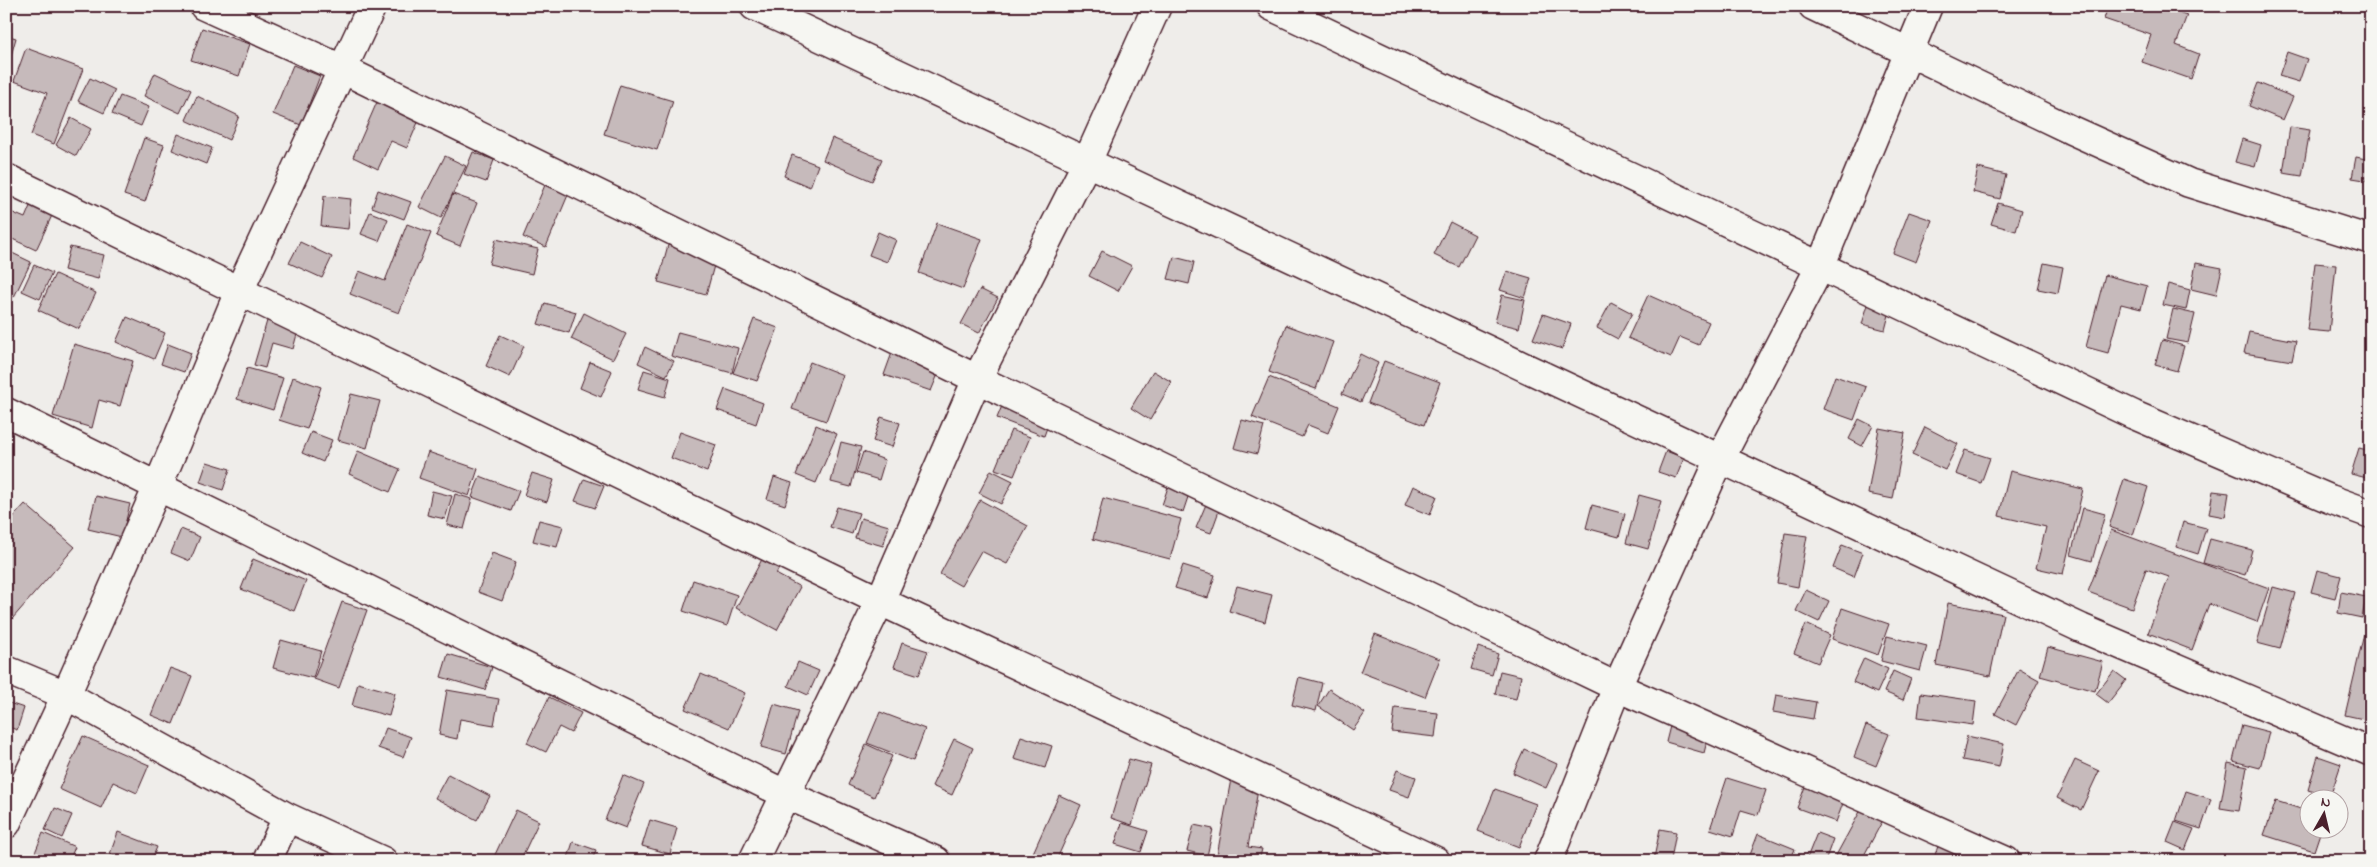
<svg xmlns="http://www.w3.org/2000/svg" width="2377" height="867" font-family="'Indie Flower',sans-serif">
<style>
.building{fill:#c6babb;stroke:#4a1f2b}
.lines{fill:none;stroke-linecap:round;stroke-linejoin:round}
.street-casing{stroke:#4a1f2b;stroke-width:31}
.street{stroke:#f6f6f2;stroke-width:28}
</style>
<rect width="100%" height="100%" fill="#efedea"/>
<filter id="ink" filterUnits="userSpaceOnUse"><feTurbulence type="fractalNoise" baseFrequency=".02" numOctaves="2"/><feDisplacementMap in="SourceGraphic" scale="10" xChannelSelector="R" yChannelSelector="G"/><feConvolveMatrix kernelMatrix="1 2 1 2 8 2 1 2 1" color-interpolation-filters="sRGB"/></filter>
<g filter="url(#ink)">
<path class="building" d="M2108,6h52l27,9 -11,30 23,9 -8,25 -49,-17 9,-27 -47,-16z
M202,28l48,16 -11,32 -48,-16z
M6,35l10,3 -10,35z
M26,48l57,21 -29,75 -23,-9 16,-42 -33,-12z
M2287,52l20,7 -8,23 -20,-6z
M293,65l27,11 -19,49 -28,-11z
M155,73l36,17 -11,23 -36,-17z
M90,78l25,12 -11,23 -26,-12z
M2258,83l35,14 -10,23 -34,-14z
M620,85l53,16 -16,49 -53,-16z
M120,96l29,11 -8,19 -29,-12z
M197,96l42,20 -10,24 -43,-20z
M377,102l42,18 -12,28 -16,-7 -13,28 -25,-12z
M71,118l20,11 -15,27 -20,-11z
M2290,127l20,3 -8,46 -19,-3z
M178,134l34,14 -6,16 -34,-14z
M144,138l20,7 -19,57 -21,-7z
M832,138l50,21 -10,22 -49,-21z
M2242,139l19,6 -6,22 -20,-5z
M473,152l21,8 -8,22 -22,-8z
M792,155l26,10 -8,22 -26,-11z
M445,156l21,10 -25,52 -22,-11z
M2356,157l15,3v21l-19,-3z
M1978,168l28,7 -6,24 -27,-7z
M545,185l23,10 -22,52 -23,-10z
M378,190l33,12 -7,17 -32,-12z
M453,194l24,9 -17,43 -24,-10z
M324,196l27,3 -3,30 -27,-3z
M33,199l22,10 -19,41 -30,-14v-26l19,8z
M1998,203l24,7 -6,21 -25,-7z
M370,212l18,7 -9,22 -18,-7z
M1909,212l23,8 -16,42 -23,-9z
M1450,222l25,13 -16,32 -25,-12z
M937,223l45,16 -19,50 -44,-16z
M407,224l24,9 -32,80 -49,-19 9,-23 26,10z
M878,232l18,8 -9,22 -18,-7z
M496,239l42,10 -6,25 -43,-10z
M300,242l32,15 -10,21 -33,-15z
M668,245l48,13 -10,37 -48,-13z
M70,247l34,8 -6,24 -34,-9z
M8,251l23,11 -17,35 -8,-4v-37z
M1102,251l30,15 -14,25 -29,-15z
M1174,257l20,5 -5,22 -21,-5z
M2044,263l19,4 -5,26 -20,-4z
M2196,263l26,5 -6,27 -25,-6z
M2315,263l21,2 -7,67 -22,-2z
M34,265l18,8 -12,26 -18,-8z
M1507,271l24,7 -6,20 -25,-8z
M55,274l41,19 -17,36 -41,-19z
M2105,275l42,11 -6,23 -20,-5 -13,49 -22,-6z
M2168,284l22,6 -4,20 -23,-5z
M980,289l18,9 -19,35 -18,-9z
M1502,295l23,5 -6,28 -24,-6z
M1648,295l61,27 -10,23 -19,-8 -9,20 -43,-19z
M1869,301l22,6 -6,23 -23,-6z
M1611,302l21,11 -14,26 -21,-11z
M545,303l31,9 -7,21 -31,-9z
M2173,309l22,5 -7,29 -22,-4z
M584,313l42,21 -13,25 -42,-20z
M269,314l31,9 -7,26 -21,-6 -7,25 -11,-3z
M1543,314l28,10 -9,25 -29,-10z
M127,317l38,16 -11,26 -38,-17z
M754,319l24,9 -21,53 -24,-8z
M1286,325l47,17 -17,47 -47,-17z
M678,332l60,16 -6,25 -61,-17z
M2249,332l47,9 -4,20 -48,-8z
M500,335l24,11 -14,31 -24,-11z
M2162,340l22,6 -7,25 -22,-6z
M74,344l59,17 -13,45 -21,-6 -7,28 -39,-12z
M168,344l23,9 -7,19 -23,-8z
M645,347l29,14 -8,15 -28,-13z
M893,350l48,17 -10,24 -47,-16z
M1360,354l18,9 -17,39 -19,-8z
M1384,361l56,21 -16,43 -56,-22z
M590,362l22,9 -11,26 -21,-9z
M810,362l33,13 -17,46 -34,-12z
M247,368l36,10 -10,32 -36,-11z
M644,370l26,8 -5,19 -27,-8z
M1153,371l19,11 -22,38 -19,-12z
M1835,376l31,11 -12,33 -31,-11z
M293,377l28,10 -14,42 -28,-9z
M1269,377l70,29 -11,27 -20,-8 -6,12 -50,-20z
M725,389l38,14 -7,21 -39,-14z
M351,394l29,7 -13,47 -29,-8z
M1004,401l46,18 -6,17 -47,-18z
M881,417l19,6 -8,24 -19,-6z
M1859,419l14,7 -11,20 -13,-7z
M1242,420l22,6 -7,28 -23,-6z
M816,425l21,9 -21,49 -20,-8z
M1925,427l33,17 -13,26 -33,-15z
M1879,428l26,5 -12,66 -25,-5z
M1011,430l19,7 -16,39 -19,-7z
M311,432l21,8 -9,22 -21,-9z
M680,432l36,13 -9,27 -36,-14z
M841,442l20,5 -10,40 -20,-5z
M2359,448l12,3v28l-20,-5z
M1965,450l25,8 -9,25 -25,-9z
M358,451l42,18 -10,23 -41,-18z
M1666,451l18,7 -8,20 -18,-6z
M428,452l50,17 -9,27 -50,-18z
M863,452l22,8 -6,20 -23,-7z
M207,462l23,7 -7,21 -23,-8z
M991,470l22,11 -12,23 -22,-11z
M2010,471l73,18 -20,85 -27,-6 10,-41 -47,-11z
M532,473l22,7 -7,22 -23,-7z
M480,476l39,15 -8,20 -39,-14z
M774,477l18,6 -7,22 -18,-6z
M584,479l20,7 -9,22 -20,-7z
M2124,479l24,8 -15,48 -24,-8z
M1170,481l21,7 -8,24 -21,-7z
M1413,486l24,10 -7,19 -25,-10z
M432,491l20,5 -7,23 -18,-4z
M2213,491l16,2 -4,24 -16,-3z
M455,494l17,5 -8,30 -17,-4z
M1639,495l22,6 -13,48 -22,-6z
M96,496l34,8 -8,33 -34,-8z
M1103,498l78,21 -11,40 -77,-20z
M980,500l48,26 -21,38 -26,-13 -20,35 -21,-12z
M1207,502l13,6 -9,25 -15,-5z
M25,504l50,43 -63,72 -6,-5v-89z
M1592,505l33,9 -6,23 -33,-9z
M837,507l22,6 -7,21 -22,-7z
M2083,508l22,6 -13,47 -21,-6z
M861,518l28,8 -6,20 -28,-8z
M539,520l24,6 -6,21 -24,-6z
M2183,522l23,6 -8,26 -22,-7z
M181,529l19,8 -10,24 -19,-8z
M2111,530l158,58 -12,34 -48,-18 -17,46 -44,-17 21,-56 -23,-8 -14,39 -44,-16z
M1785,533l22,3 -9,51 -21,-4z
M2210,539l42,11 -7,25 -42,-12z
M1842,545l21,8 -9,24 -21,-9z
M768,548l17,9 -9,17 24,13 -23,43 -41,-22z
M492,553l24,9 -14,39 -24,-9z
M253,559l53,22 -12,30 -53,-22z
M1183,565l32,10 -7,23 -33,-10z
M2317,570l24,6 -6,22 -24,-6z
M693,580l44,15 -10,31 -44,-15z
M1237,586l35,9 -7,27 -36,-11z
M2273,587l22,6 -15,56 -23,-6z
M1806,590l23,11 -10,21 -23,-11z
M2341,592l25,5 -4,21 -24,-5z
M342,602l25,8 -28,78 -25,-9z
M1948,603l55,11 -13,62 -54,-11z
M1842,608l47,16 -11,31 -46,-16z
M1806,624l24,11 -12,28 -24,-10z
M1375,634l65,25 -15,38 -65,-25z
M2364,634l7,1v74l-3,11 -23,-5z
M1887,636l40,10 -7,25 -39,-10z
M281,640l40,11 -8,27 -40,-10z
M902,643l26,8 -9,24 -25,-8z
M1478,647l20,7 -6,21 -21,-6z
M2048,647l55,15 -8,29 -55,-15z
M448,654l44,13 -7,23 -44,-13z
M1864,658l24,11 -11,24 -24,-11z
M798,662l21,9 -11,24 -20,-9z
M170,668l22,8 -19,48 -22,-9z
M2019,669l20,11 -23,45 -21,-11z
M1500,671l21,5 -5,23 -21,-5z
M1893,671l18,8 -8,21 -19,-8z
M2114,671l12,9 -18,23 -12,-9z
M701,674l44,19 -16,35 -44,-19z
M1299,677l23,6 -6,28 -24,-6z
M358,683l37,10 -6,23 -37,-10z
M1329,689l36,24 -12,17 -35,-24z
M447,690l52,9 -5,26 -34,-6 -3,20 -18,-4z
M1921,693l55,8 -3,24 -55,-8z
M1776,695l40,7 -3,17 -40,-7z
M549,697l32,16 -10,20 -12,-6 -13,25 -19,-9z
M6,702l18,6 -7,22 -11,-4z
M774,704l24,7 -12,43 -25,-7z
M1395,708l43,5 -3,24 -43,-5z
M880,712l45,17 -12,32 -46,-18z
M1671,722l38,11 -5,20 -38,-11z
M1866,725l23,9 -13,32 -22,-9z
M2242,725l27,7 -9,36 -27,-7z
M386,728l25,9 -8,20 -25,-9z
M83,736l66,29 -12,28 -24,-11 -12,26 -42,-19z
M1021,736l31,10 -7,22 -31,-9z
M1967,736l37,8 -5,23 -37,-7z
M954,739l19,9 -21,47 -20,-9z
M866,744l26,12 -18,41 -26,-12z
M1524,749l33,15 -11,24 -33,-15z
M2318,756l23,8 -11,33 -22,-7z
M1129,759l22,6 -19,60 -21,-7z
M2075,760l24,11 -18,39 -24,-12z
M2228,763l19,4 -8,44 -19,-3z
M1397,770l19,7 -7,20 -20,-7z
M448,774l42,22 -13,24 -42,-22z
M623,775l21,9 -18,44 -21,-8z
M1727,778l39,12 -8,25 -17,-5 -8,26 -23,-7z
M1231,779l28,5 -11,63 14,2 -3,12h-43z
M1806,784l39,14 -9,24 -39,-14z
M1495,789l41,15 -17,43 -41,-16z
M2186,791l25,8 -10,30 -25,-8z
M1059,795l22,10 -25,56h-7l-16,-8z
M2276,801l34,11v18h11l-7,21 -50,-16z
M1863,806l21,12 -23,43h-28z
M55,808l17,7 -10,23 -17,-8z
M516,810l23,11 -19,40h-28z
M650,820l27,8 -7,26 -28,-8z
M2175,822l19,7 -9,21 -18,-8z
M1122,823l26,8 -7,21 -26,-8z
M1194,825l19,4 -6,27 -20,-5z
M1660,829l16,3 -5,28 -17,-2z
M118,832l39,15 -6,14h-23l-18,-7z
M43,833l32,14 -6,14h-21l-14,-6z
M1817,833l16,6 -8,22 -18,-3z
M1758,834l37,15 -5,12h-28l-12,-6z
M573,842l23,8 -4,11h-25z
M1939,843l20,6 -3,12h-23z
M1721,852l22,4 -1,5h-23z"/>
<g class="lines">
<defs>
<path id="street" d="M204,6l138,63 635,310 640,308 389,174
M754,6l1327,622 290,124
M1271,6l863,409 196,84 41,15
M1813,6l258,124 118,53 182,57
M6,178l874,423 556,260
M6,412l779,382 151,67
M6,670l60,25 221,122 96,44
M6,824l60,-129 92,-209 82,-197 132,-283
M267,861l20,-44
M753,861l127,-260 97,-222 110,-217 70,-156
M1548,861l69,-174 102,-226 101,-194 108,-261"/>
</defs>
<use href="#street" class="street-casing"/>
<use href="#street" class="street"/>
</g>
</g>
<rect width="2377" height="867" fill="none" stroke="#f6f6f2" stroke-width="25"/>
<rect x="12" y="12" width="2352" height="842" fill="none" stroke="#4a1f2b" stroke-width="2" filter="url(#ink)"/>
<g transform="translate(2324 814) rotate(8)"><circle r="24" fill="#f6f6f2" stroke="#b1a0a2"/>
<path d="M0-4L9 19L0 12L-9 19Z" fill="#4a1f2b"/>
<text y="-8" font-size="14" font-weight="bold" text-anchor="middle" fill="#4a1f2b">N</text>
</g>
</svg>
